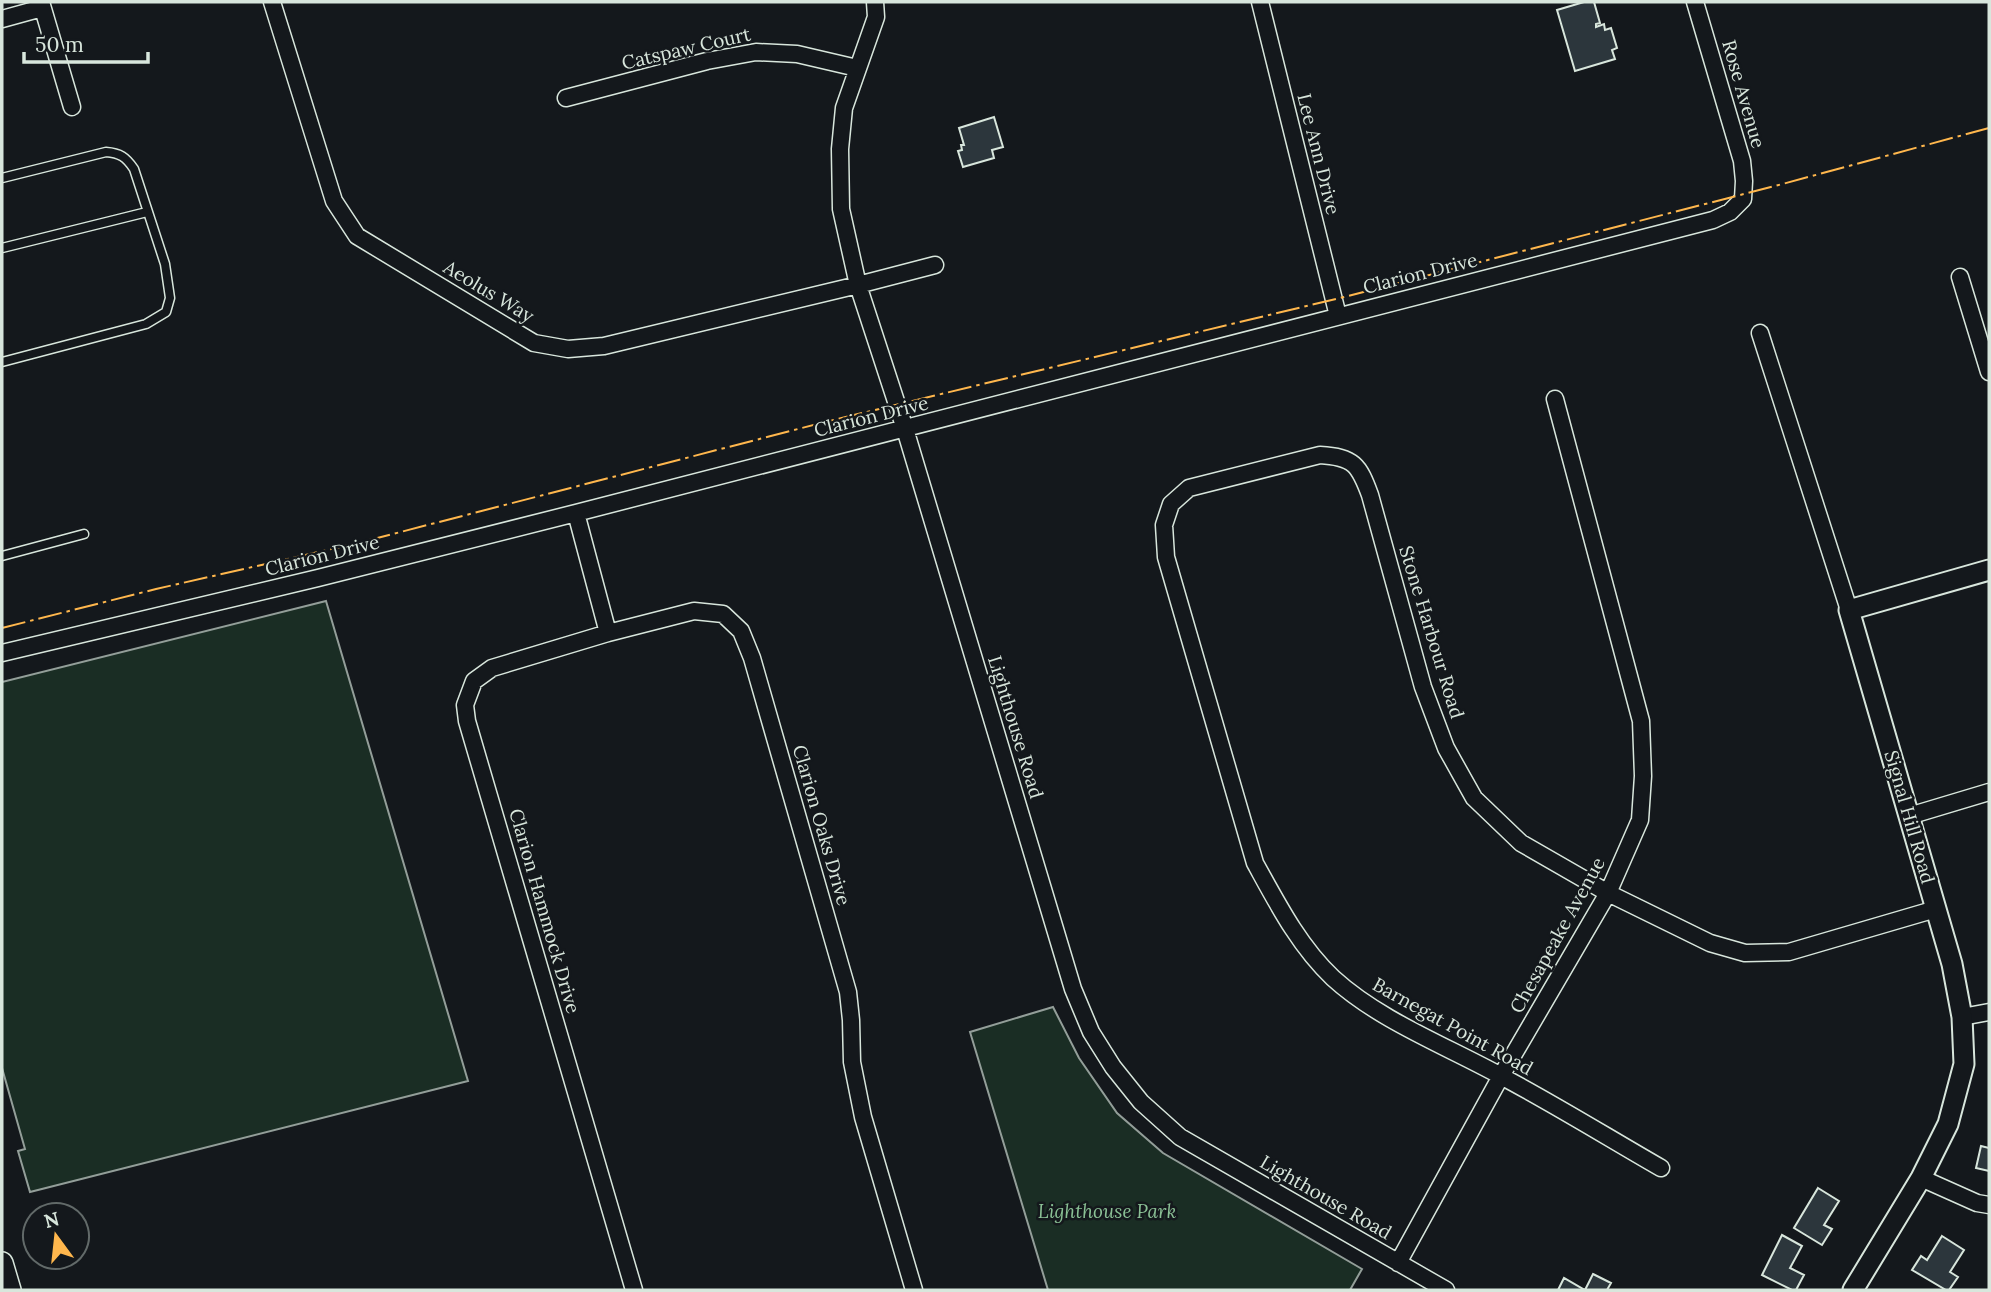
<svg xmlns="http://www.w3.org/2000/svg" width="1991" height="1292" font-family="Lora,serif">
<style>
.green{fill:#1a2d24;stroke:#939e99;stroke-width:2}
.building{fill:#2c363c;stroke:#d8e6dc;stroke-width:2}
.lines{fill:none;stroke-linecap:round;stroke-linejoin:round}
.service-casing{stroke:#d8e6dc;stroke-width:11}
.minor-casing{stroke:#d8e6dc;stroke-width:19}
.tertiary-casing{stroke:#d8e6dc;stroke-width:23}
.secondary-casing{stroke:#d8e6dc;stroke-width:24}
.service{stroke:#14181c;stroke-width:8}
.minor{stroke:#14181c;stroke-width:16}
.tertiary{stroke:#14181c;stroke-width:19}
.secondary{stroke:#14181c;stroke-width:21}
.power{stroke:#ffb74d;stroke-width:2;stroke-dasharray:24 5 3.5 5;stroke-linecap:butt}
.labels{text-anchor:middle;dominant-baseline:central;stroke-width:5;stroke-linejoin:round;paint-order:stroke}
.street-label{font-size:19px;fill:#d8e6dc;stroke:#14181c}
.park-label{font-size:19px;font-style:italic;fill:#8ac095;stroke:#14181c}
</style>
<rect width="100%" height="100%" fill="#14181c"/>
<path class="green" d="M326,601l142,480 -438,111 -12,-41 7,-2 -23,-81v-386z
M1053,1007l26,51 38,55 46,40 199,116 -12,21h-302l-78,-258z"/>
<path class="building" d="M1584,2h10l6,21 -4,1v3l8,-3 1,6 6,-2 6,20 -5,2 3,9 -40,12 -18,-61z
M994,117l9,30 -11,3 2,8 -31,9 -5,-16 4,-1 -1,-5h3l-5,-17z
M1981,1146l8,2v23l-13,-3z
M1818,1188l21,13 -15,24 8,4 -10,16 -28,-17z
M1782,1235l20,11 -12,22 14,7 -8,15h-4l-30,-15z
M1942,1236l22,14 -14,22 8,5 -9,13h-3l-34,-20 9,-14 6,4z
M1593,1274l18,9 -4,7h-49l6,-12 21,12z"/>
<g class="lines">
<defs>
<path id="service" d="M2,178l104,-26c14,1 20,5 28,17l31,95 5,34 -4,14 -20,12 -144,38
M2,248l145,-36
M2,556l82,-22"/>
<path id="minor" d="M41,2l31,105
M272,2l62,199 23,35 177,107 34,6 36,-3 254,-61 77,-20
M875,2l1,15 -32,91 -4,41 1,60 17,76 47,144 168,560 18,43 22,35 28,35 39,35 266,153
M1260,2l78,314
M2,19l40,-11
M566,98l141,-37 49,-9 41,2 60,14
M1960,277l29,95
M1760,333l89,277
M576,513l32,120
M2,653l316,-75 258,-65 1137,-293 17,-8 13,-13 1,-18 -2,-20 -47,-159
M1909,816l80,-24
M1962,1017l27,-5
M1661,1168c-54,-31 -107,-64 -162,-93 -55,-30 -120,-55 -166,-97 -34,-32 -56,-75 -78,-115l-89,-306 -2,-32 7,-21 18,-16 131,-33c34,2 39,10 50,40l53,192 23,61 28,50 47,45 87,50 102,50 35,10 44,-1 147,-43
M1921,1178l56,25 12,2
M1398,1263l103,-187 107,-183 32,-73 3,-44 -2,-55 -86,-322
M634,1290l-167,-569 -2,-16 9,-24 18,-13 116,-35 86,-22 29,3 18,17 11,27 96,334 3,28 1,42 11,55 51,173"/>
<path id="tertiary" d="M1853,1290l68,-112 27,-54 16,-60 -2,-47 -10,-53 -103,-354 140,-40"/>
<path id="secondary" d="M2,1263l8,27"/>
</defs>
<use href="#service" class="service-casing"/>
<use href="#minor" class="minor-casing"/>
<use href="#tertiary" class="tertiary-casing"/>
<use href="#secondary" class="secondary-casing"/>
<use href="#service" class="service"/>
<use href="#minor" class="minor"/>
<use href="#tertiary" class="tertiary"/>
<use href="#secondary" class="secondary"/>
<path class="power" d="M2,628l154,-39 202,-46 467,-121 523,-126 427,-110 214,-58"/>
</g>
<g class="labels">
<g class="street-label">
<text transform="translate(686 48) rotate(-13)">Catspaw Court</text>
<text transform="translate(1744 94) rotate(74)">Rose Avenue</text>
<text transform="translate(1319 154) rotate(76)">Lee Ann Drive</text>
<text transform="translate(1420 273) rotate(-14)">Clarion Drive</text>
<text transform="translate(489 291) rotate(31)">Aeolus Way</text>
<text transform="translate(871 416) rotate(-14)">Clarion Drive</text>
<text transform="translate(322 555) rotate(-14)">Clarion Drive</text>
<text transform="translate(1432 632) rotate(73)">Stone Harbour Road</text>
<text transform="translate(1016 727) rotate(73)">Lighthouse Road</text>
<text transform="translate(1910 817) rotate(74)">Signal Hill Road</text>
<text transform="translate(822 825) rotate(74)">Clarion Oaks Drive</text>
<text transform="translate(545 911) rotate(74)">Clarion Hammock Drive</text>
<text transform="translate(1557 935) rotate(-61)">Chesapeake Avenue</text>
<text transform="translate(1453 1026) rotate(29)">Barnegat Point Road</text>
<text transform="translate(1326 1197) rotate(30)">Lighthouse Road</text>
</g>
<g class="park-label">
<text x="1107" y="1211">Lighthouse Park</text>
</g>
</g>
<rect width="1991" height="1292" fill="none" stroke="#d8e6dc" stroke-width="7"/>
<g transform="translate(56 1236) rotate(345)"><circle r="33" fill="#14181c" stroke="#626a69" stroke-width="2"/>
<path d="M0-5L12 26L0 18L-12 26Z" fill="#ffb74d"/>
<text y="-10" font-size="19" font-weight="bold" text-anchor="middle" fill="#d8e6dc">N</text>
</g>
<path d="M24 52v10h124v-10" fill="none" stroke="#d8e6dc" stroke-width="3.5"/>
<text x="35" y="52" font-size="21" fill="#d8e6dc" stroke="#14181c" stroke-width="5" paint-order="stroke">50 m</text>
</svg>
